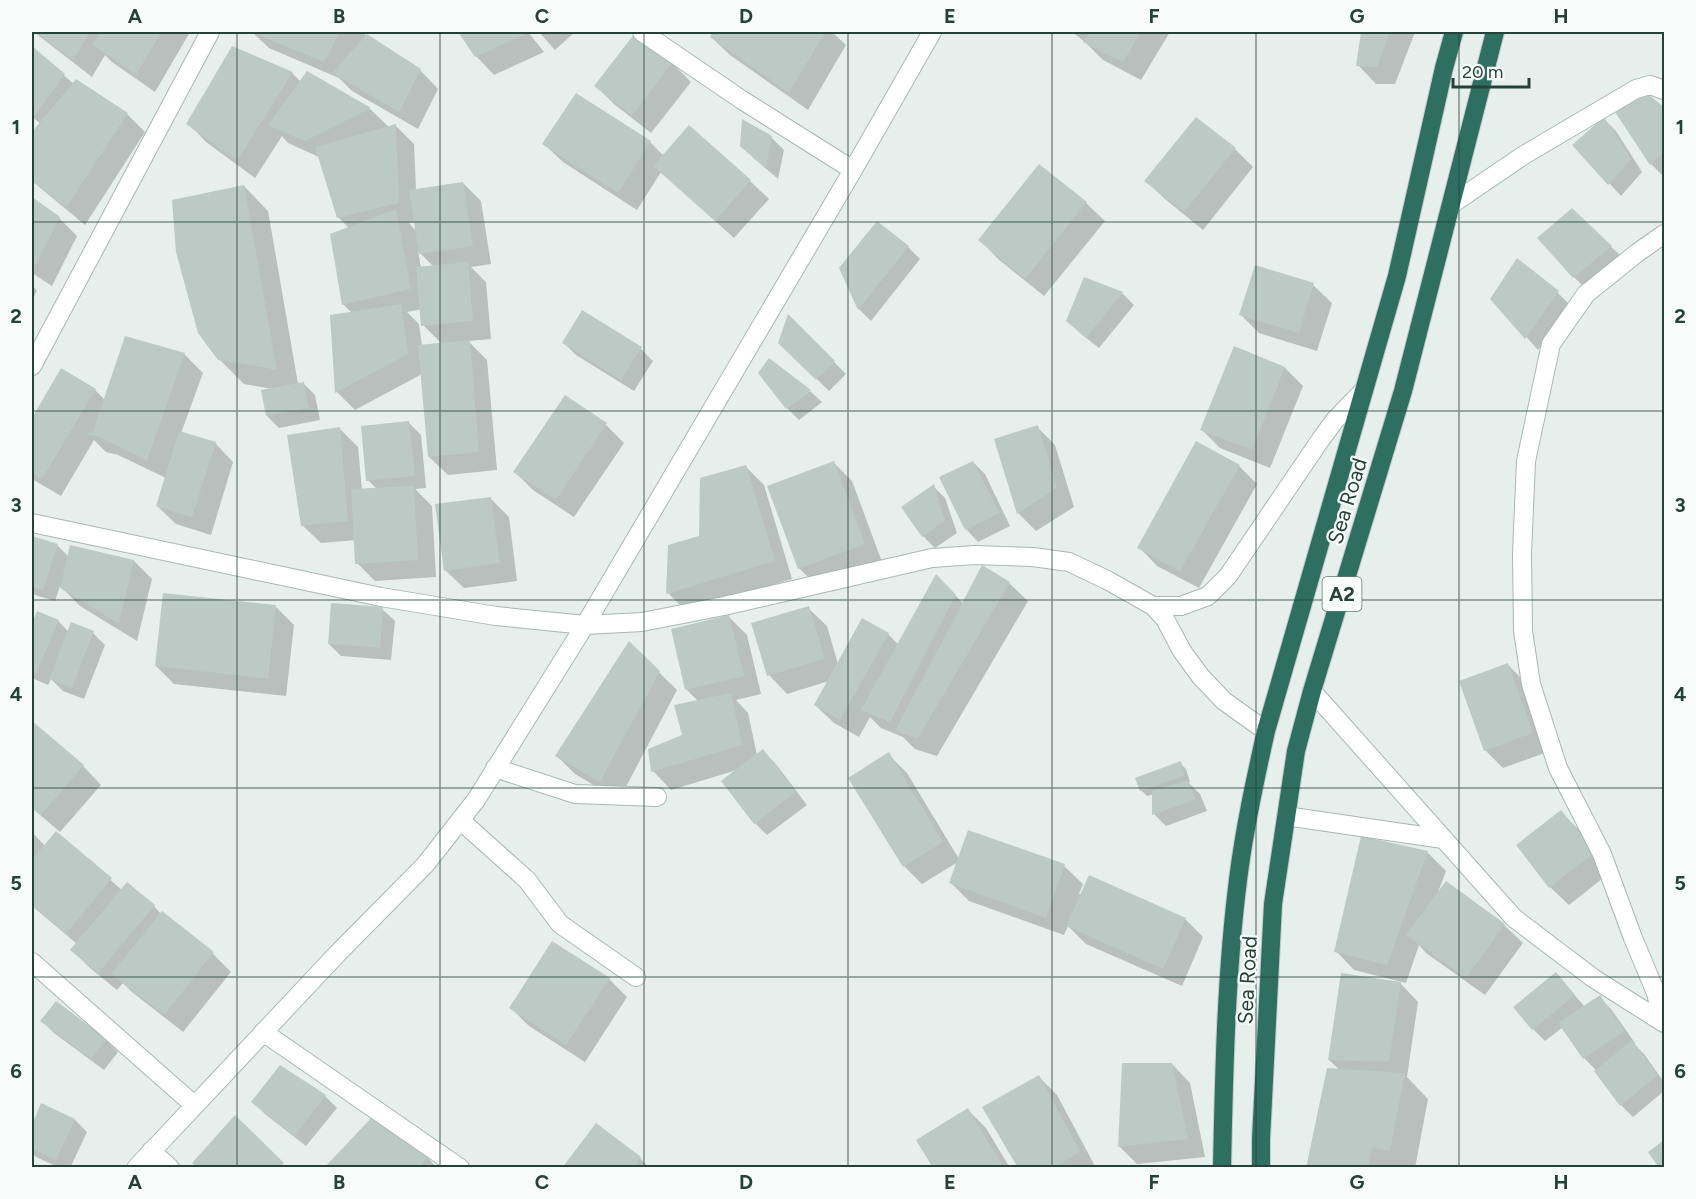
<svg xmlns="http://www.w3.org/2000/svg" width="1696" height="1199" font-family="Figtree,sans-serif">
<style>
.shadow{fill:#0003;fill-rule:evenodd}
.building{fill:#bbcac4}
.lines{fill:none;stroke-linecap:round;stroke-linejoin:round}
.street-casing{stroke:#a8b8b2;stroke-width:20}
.highway-casing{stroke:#c2cac8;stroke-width:20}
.street{stroke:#fff;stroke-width:18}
.highway{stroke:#2f6f62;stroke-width:18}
.grid{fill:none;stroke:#24423a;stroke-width:1.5;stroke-opacity:0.55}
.labels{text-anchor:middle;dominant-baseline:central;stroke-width:4.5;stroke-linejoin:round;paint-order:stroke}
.shield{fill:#f7fbf9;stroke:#637a73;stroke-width:1.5}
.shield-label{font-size:20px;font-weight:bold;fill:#24423a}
.street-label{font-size:21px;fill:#24423a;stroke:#f7fbf9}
.neatline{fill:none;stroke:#24423a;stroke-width:2}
.grid-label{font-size:20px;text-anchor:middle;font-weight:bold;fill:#24423a}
</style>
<rect width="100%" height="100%" fill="#e6efeb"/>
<path class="shadow" d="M34,32h156l-35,60 -43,-30 -7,-7 -13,22z
M252,32h115l-2,3 55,35 18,19 -20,40 -66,-38 -13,-13 -70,-30z
M460,32h68l16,20 -50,23 -18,-19z
M539,32h36l-20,18z
M713,32h119l14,13 -38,65 -78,-55 -19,-18z
M1072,32h98l-29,48 -38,-20 -18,-18z
M1363,32h52l-20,52h-19l-18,-19z
M635,35l37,28 19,19 -40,51 -37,-29 -18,-18z
M32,48l42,36 53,30 18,18 -60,93 -53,-44v-46l9,-11 -9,-7z
M292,73l9,9 6,-9 63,36 20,19 6,-2 18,18 2,46 47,-7 18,18 10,63 -20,3 15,15 5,57 -23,2 19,19 10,110 -49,5 -19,-18 -7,-83 -67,36 -18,-18 -6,-76 21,-3 -9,-9 6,-76 -11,-11 -19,-60 -31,-14 -6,-7 -27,42 -49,-36 -18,-19zM416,222l1,10 -8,-9zM418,251l16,16 -13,1zM422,309l1,16 19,19 -20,2 -3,-22 -12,-12z
M1644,93l20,16v65l-1,2 -12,-12z
M1604,119l12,12 26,41 -21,24 -47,-51z
M689,127l61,54 19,18 -35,39 -73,-66 -24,38 -74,-48 -19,-18 106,-2 14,14z
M771,137l13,13 -6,29 -24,-21z
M1235,149l18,18 -50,63 -38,-31 -19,-18z
M1040,166l46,37 19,18 -61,75 -46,-37 -18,-19z
M244,186l24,25 30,173 5,-1 12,12 5,25 -41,8 -12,-12 6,-27 -29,-5 -25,-25z
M32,199l27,19 18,18 -25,50 -20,-13z
M1572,210l51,48 -37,31 -12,-12z
M908,247l12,12 -49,62 -12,-12 -18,-41z
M1517,261l41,32 12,12 -32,45 -46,-52z
M1085,279l38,15 11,11 -35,43 -19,-15z
M32,285l5,6 -5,9z
M1313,285l19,18 -15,48 -58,-18 -18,-18z
M789,317l57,57 -17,17 -49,-49z
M126,338l59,17 18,18 -22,60 34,10 18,19 -22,73 -35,-11 -19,-18 9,-28 -48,-23 -12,-3 -12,-12 -33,56 -29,-17v-58l30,-51 33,20 10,10z
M564,343l77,6 12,12 -19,30 -58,-36z
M1235,348l50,20 18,18 -33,82 -50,-20 -18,-18z
M810,391l12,11 -23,18 -12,-12z
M409,423l12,12 5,53 -11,1 17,17 4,71 -61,4 -18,-18 -1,-23 -35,3 -19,-18 38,-96 18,18 4,43 15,-1 -9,-9z
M606,425l18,18 -50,74 -41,-27 -18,-18z
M1037,427l18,18 19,62 -38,24 -18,-18z
M973,462l12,12 25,52 -32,16 -12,-13 -25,-51z
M834,463l18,18 30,81 -65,24 -18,-18z
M745,466l19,19 28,94 -106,32 -18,-18 32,-56z
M1239,466l18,18 -58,104 -42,-22 -18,-19z
M933,486l12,12 12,35 -22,15 -12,-12z
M490,498l19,19 8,64 -53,7 -19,-18z
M32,537l25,8 12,12 65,4 18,18 -15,62 -57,-35 -20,-20 -5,15 -23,-7z
M1009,583l19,18 -91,155 -22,-7 -12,-12 -22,-9 -11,-11 -11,20 -25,-14 -19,-18 14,-24 -42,13 -18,-19 39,-67 19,18 11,38 50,-30 11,11 55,-51 10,10z
M276,607l18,18 -8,71 -112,-12 -18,-18z
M382,609l13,12 -4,39 -50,-4 -12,-12z
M32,615l3,3 23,3 11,11 3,-8 21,9 12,12 -21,54 -21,-8 -12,-12 -3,6 -16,-7z
M729,617l18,18 14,59 -25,6 12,13 9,42 6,-4 12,12 32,42 -40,30 -12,-12 -18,-53 -66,20 -18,-19 31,-35 14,-35 -11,-11 -15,-59z
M629,643l48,47 -58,110 -44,-26 -18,-18z
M1508,665l18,18 24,68 -47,17 -18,-18z
M32,723l51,43 18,19 -41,47 -28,-24z
M888,754l19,19 52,86 10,-27 95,34 19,18 -4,10 106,25 18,18 -21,49 -96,-42 -18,-18 -4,9 -95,-34 -18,-18 7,-21 -36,22 -18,-18z
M1180,763l6,6 4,13h-2l12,12 7,17 -41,15 -12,-12v-20l-7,2 -6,-6z
M1561,812l18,18 33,41 -43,34 -19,-18 -32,-41z
M32,832l13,14 11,-13 66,57 32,16 7,8 52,40 18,18 -48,60 -51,-40 -9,-9 -6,7 -27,-22 -18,-18 5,-6 -45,-38z
M1427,852l19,19 -8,21 8,-9 58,42 19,18 -38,52 -59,-42 -7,-8 -13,38 -52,-13 -18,-19z
M1556,974l29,33 14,-10 12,12 24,34 -1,1 10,10 20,28v9l-31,26 -12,-12 -24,-34 -13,-13 -21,-31 -18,14 -12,-12z
M609,979l18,18 -42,65 -56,-36 -18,-18z
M1400,983l18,19 -11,75 21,22 -13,69h-108l33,-98 -11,-10z
M42,1021l64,19 12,12 -14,18 -50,-37z
M1172,1064l18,19 15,74 -68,7 -18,-18z
M1039,1077l18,18 39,73h-76z
M325,1096l12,12 -31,38 -41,-32 -12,-12z
M42,1105l33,15 12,12 -17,36h-10l-24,-11 -4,-5v-24z
M968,1110l18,18 24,40h-75z
M596,1125l44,33 9,10h-85z
M428,1158l9,10h-111z"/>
<path class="building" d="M36,32h54l-17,28z
M102,32h59l-25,43 -44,-31z
M251,32h89l-16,30z
M458,32h72l-55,25z
M712,32h113l-36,61 -79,-56z
M1090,32h51l-18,30 -40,-20z
M1361,32h29l-13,35 -21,-1z
M635,33l38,29 -41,54 -38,-30z
M367,34l54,35 -22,43 -67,-39z
M32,46l33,28 -30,41 -3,-2z
M232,46l61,26 -56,89 -51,-37z
M307,71l64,37 -66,33 -37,-16z
M76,79l52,34 -62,95 -34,-28v-48z
M1644,91l20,16v45l-14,13 -35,-53z
M576,93l75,48 -33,52 -76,-49z
M1196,117l40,31 -52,64 -40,-31z
M1604,117l27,42 -23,26 -36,-40z
M742,119l30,17 -6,33 -26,-23z
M396,124l3,79 -62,15 -22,-71z
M689,125l62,55 -36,41 -62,-55z
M1039,164l48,38 -62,77 -47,-39z
M463,182l10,64 -54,8 -10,-64z
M244,185l33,185 -59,-10 -20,-27 -22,-81 -4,-52z
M32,197l28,20 -28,55z
M1572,208l40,38 -39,32 -36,-40z
M396,209l15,80 -69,16 -12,-71z
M877,221l32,25 -51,64 -19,-42z
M1517,258l42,33 -34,48 -35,-40z
M468,262l5,59 -52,5 -5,-59z
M1255,265l59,18 -15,50 -60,-18z
M1084,277l39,15 -37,46 -20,-17z
M401,304l7,50 -73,39 -5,-78z
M582,310l60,37 -21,33 -59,-37z
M788,314l47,47 -19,19 -38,-37z
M125,336l60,17 -38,107 -49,-23 -12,-3 7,-3z
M470,340l9,112 -51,5 -10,-112z
M1234,346l51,21 -33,83 -52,-20z
M769,358l42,32 -25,19 -28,-36z
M61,368l35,21 -54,90 -10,-6v-55z
M304,382l5,26 -43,8 -5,-26z
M565,395l42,28 -51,77 -43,-28z
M409,421l6,55 -49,5 -5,-55z
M1038,425l19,63 -40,26 -23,-75z
M340,427l8,94 -47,5 -14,-91z
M179,431l37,11 -24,75 -36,-11z
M1196,441l44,24 -60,106 -43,-23z
M834,461l31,83 -67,25 -31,-83z
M973,461l26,52 -34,17 -26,-53z
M746,465l29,96 -109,33 2,-49 31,-9 1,-58z
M934,484l11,37 -23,16 -21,-30z
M414,486l4,74 -63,4 -4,-75z
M491,497l9,66 -56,8 -9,-67z
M32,536l26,8 -15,46 -11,-3z
M70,545l64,15 -15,64 -59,-36z
M982,565l28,17 -92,156 -23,-7z
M936,574l20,21 -66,127 -29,-12z
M163,593l113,12 -8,74 -113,-13z
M331,603l52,4 -3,41 -52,-4z
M809,606l16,53 -58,17 -16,-53z
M37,611l22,9 -23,54 -4,-2v-48z
M729,615l15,61 -59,14 -14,-61z
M862,618l27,15 -49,87 -26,-15z
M71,622l23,9 -22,57 -23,-9z
M629,641l31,30 -60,111 -45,-26z
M1508,663l25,70 -49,18 -25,-70z
M731,693l11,52 -91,27 -3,-23 34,-14 -8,-30z
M32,721l52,44 -43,50 -9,-8z
M763,749l33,43 -42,32 -33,-43z
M889,752l54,90 -40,25 -55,-89z
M1181,761l4,15 -45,15 -5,-13z
M1188,780l8,19 -44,16v-24z
M1561,810l34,42 -46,36 -33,-43z
M968,830l97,34 -19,54 -97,-35z
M56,831l56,47 -46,56 -34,-29v-45z
M1361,836l67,15 -41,114 -53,-13z
M1089,875l97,43 -23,51 -97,-43z
M1446,881l59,43 -39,54 -60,-43z
M127,882l28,23 -57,68 -28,-23z
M162,911l52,41 -50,63 -53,-41z
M552,941l58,37 -44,67 -57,-37z
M1556,972l19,23 -43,35 -19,-23z
M1341,973l60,9 -12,80 -61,-2z
M1600,995l24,36 -41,28 -25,-36z
M56,1001l51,38 -16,20 -51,-38z
M1632,1040l26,35 -38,31 -26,-35z
M1122,1063h50l16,76 -70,8z
M280,1065l46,30 -32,41 -43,-34z
M1327,1068l78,5 -15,78 -18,-3 -4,20h-62z
M1039,1075l41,76 -26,17h-36l-36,-61z
M41,1103l34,16 -19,41 -24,-11v-24z
M968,1108l36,60h-71l-17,-28z
M235,1115l49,48 -5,5h-81l-6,-5z
M373,1116l56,41 -11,11h-94z
M596,1123l45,34 -8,11h-71z
M1664,1140v28h-5l-11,-16z"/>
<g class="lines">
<defs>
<path id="street" d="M642,32l100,68 111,70
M1452,204l72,-49 112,-66 14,-4 14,5
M32,366l178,-334
M32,523l349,74 115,19 89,9 57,-3 82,-16 208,-48 43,-3 58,2 36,5 38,18 46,26 12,13 17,32 19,26 23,24 42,30
M1153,606h28l27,-10 20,-20 93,-137 14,-19 27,-28
M1312,691l202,227 79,60 71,45
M495,768l80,26 82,3
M1286,816l157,23
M460,820l67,60 33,44 76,53
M32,962l162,143
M1663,1022l-7,-29 -23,-55 -31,-84 -44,-86 -27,-84 -8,-53 -1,-78 4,-92 25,-117 35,-50 51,-41 27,-19
M263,1032l197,136
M151,1151l19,17
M136,1168l202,-215 87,-88 51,-65 109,-175 268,-455 79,-138"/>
<path id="highway" d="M1222,1168c2,-97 4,-193 16,-288 6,-50 17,-100 28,-149l131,-455 47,-208 10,-36
M1261,1168v-29l12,-235 23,-153 16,-60 91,-300 92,-359"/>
</defs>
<use href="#street" class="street-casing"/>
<use href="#highway" class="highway-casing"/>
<use href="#street" class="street"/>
<use href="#highway" class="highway"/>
</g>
<path class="grid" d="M237,32v1136M440,32v1136M644,32v1136M848,32v1136M1052,32v1136M1256,32v1136M1459,32v1136M32,222h1632M32,411h1632M32,600h1632M32,788h1632M32,977h1632"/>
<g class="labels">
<rect class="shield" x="1322.5" y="577" width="39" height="34" rx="4.5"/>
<g class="shield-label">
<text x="1342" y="594">A2</text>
</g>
<g class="street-label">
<text transform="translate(1347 501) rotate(-73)">Sea Road</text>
<text transform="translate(1247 980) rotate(-87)">Sea Road</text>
</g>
</g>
<rect width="1696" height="1199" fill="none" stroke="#f7fbf9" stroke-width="66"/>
<path d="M1453 78v9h76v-9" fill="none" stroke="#24423a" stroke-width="3"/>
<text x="1462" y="78" font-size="18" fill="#24423a" stroke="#f7fbf9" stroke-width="4.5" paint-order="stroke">20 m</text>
<rect x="33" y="33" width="1630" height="1133" class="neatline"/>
<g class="grid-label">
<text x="135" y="23">A</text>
<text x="339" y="23">B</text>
<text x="542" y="23">C</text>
<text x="746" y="23">D</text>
<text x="950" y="23">E</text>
<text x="1154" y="23">F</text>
<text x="1357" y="23">G</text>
<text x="1561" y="23">H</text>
<text x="16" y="134">1</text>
<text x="1680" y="134">1</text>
<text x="16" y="323">2</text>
<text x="1680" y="323">2</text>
<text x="16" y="512">3</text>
<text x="1680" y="512">3</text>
<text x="16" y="701">4</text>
<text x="1680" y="701">4</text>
<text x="16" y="890">5</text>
<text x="1680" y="890">5</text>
<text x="16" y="1078">6</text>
<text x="1680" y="1078">6</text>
<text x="135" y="1189">A</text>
<text x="339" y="1189">B</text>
<text x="542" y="1189">C</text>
<text x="746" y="1189">D</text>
<text x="950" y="1189">E</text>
<text x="1154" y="1189">F</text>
<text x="1357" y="1189">G</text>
<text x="1561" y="1189">H</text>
</g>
</svg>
